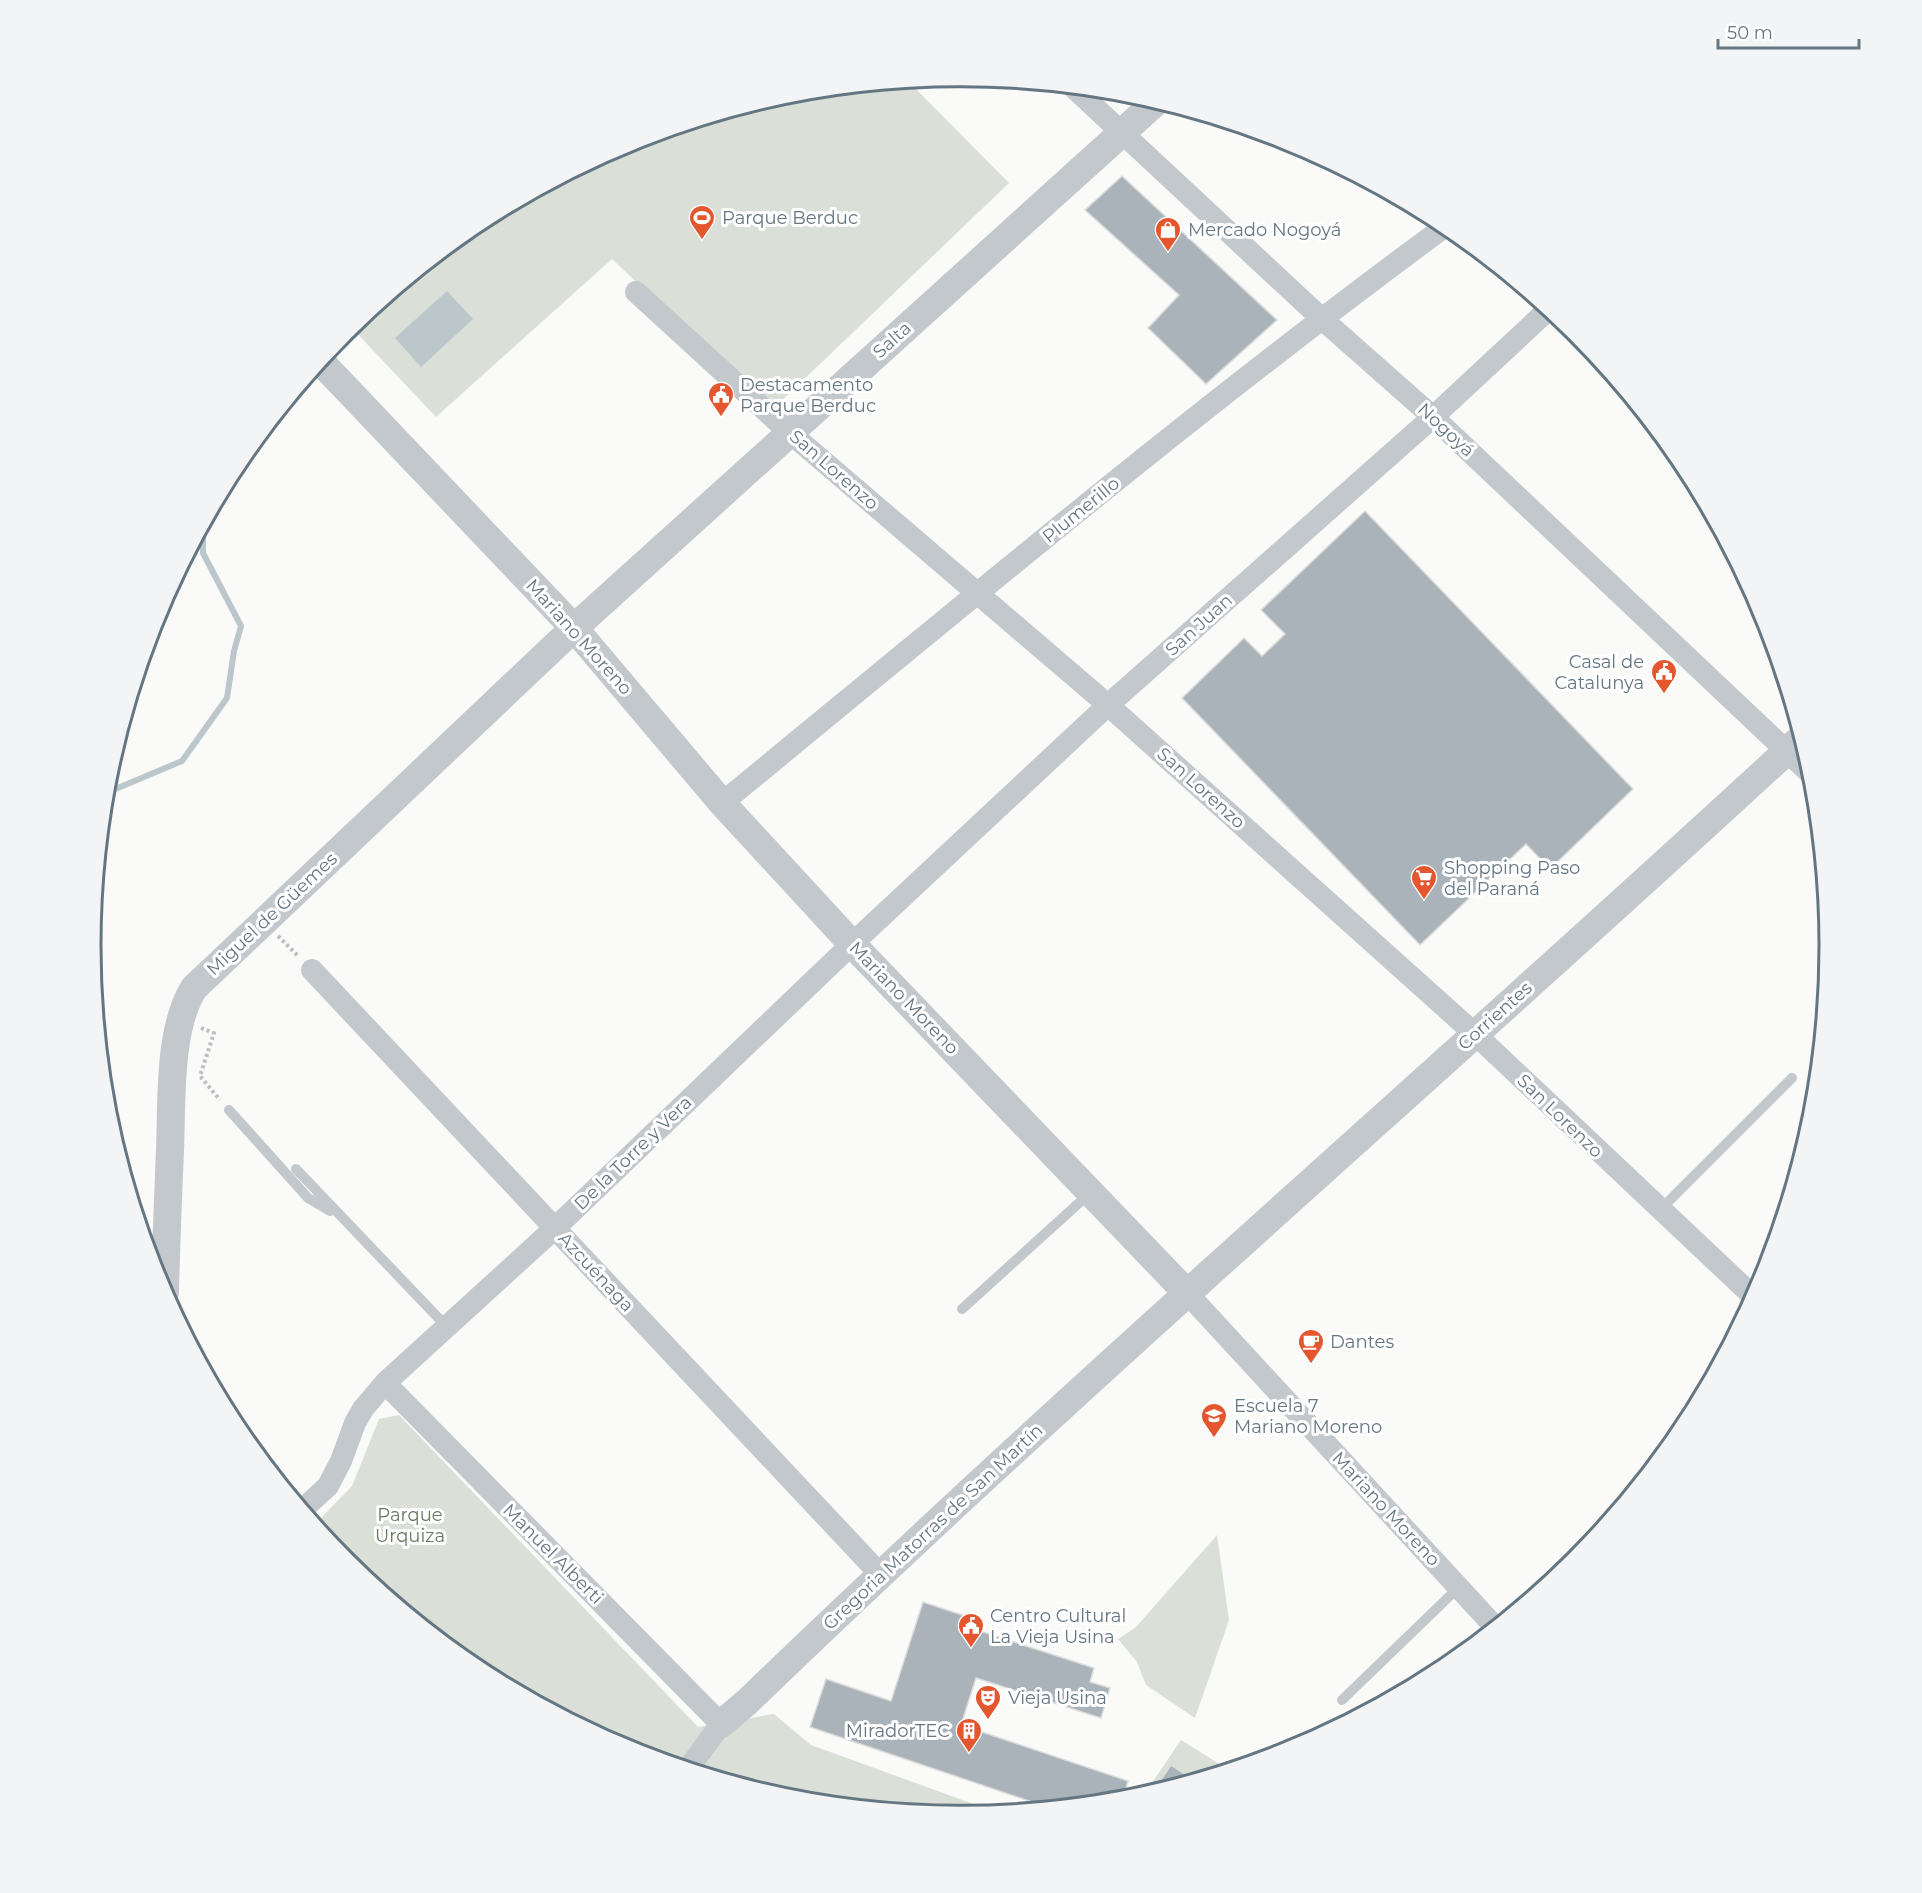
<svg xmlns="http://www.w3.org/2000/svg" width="1922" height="1893" font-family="Montserrat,sans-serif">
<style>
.green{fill:#dadfd7}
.water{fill:#bbc7cb}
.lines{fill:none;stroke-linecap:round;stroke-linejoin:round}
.stream{stroke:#bbc7cb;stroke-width:6}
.building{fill:#aab3b9;stroke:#dcdcda;stroke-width:1.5}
.path{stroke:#bbbfc2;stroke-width:4;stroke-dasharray:3 3;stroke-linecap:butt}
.service{stroke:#c3c8cc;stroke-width:10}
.minor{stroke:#c3c8cc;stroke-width:22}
.tertiary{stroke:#c3c8cc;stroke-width:28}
.labels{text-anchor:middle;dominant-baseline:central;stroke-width:6;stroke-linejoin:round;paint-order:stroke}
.poi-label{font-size:18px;fill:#657683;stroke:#fff;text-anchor:start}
.street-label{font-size:18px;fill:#657683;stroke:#fff}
.park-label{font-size:18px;fill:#687a64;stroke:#fff}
.rim{fill:none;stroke:#657683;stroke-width:3}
</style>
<rect width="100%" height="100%" fill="#fafaf8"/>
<path class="green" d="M909,82l100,101 -237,227 -160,-151 -176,158 -85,-90 127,-104 150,-80 164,-50z
M399,1415l299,312 76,-13 37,31 187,68 -37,3 -170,-16 -163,-50 -151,-80 -131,-109 -31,-37 37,-38 27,-67z
M1217,1535l12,85 -34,98 -49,-33 -9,-23 -19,-23 18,-12z
M1181,1740l48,30 -86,26z"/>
<path class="water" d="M447,291l26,28 -52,48 -26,-29z"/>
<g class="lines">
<path class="stream" d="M106,793l76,-32 45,-63 7,-47 7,-25 -38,-73v-25"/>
</g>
<path class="building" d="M1122,176l155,144 -71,64 -58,-56 31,-33 -94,-85z
M1365,511l268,278 -83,80 -24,-25 -106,101 -238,-247 62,-60 18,18 23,-22 -24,-24z
M923,1602l54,18 -3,9 120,39 -4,14 20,6 -9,30 -125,-40 -15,47 167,56 -6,20 -72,7 -240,-81 16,-48 65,22z
M1171,1765l23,15 -42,13z"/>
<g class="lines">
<path class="path" d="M278,936l20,20
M201,1028l13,5 -14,43 20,24"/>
<path class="service" d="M229,1110l79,88 22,13
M296,1169l151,158
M1660,1210l132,-132
M962,1309l128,-116
M1342,1700l117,-113"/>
<path class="minor" d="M1074,88l247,230 112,99 381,360
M636,292l153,140 319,273 367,329 280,264
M722,803c239,-196 476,-395 725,-578
M312,970l568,604
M1187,1293l309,335
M385,1383l336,341 -33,45
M303,1509l25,-23 13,-25 14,-38 8,-14 22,-26 170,-155 297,-284 256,-239 325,-288 116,-108"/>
<path class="tertiary" d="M321,362l253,266 148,175 130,141 335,349
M165,1293c1,-47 3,-95 5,-143 2,-48 -2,-121 24,-162l380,-360 583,-527
M721,1724l26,-22c343,-331 705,-641 1055,-965"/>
</g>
<defs>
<symbol id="stadium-pin" viewBox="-11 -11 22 30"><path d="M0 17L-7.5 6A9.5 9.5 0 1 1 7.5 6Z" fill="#e4572e" stroke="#fff"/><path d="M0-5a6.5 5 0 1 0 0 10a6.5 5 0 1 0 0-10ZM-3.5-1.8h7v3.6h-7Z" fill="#fff"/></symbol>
<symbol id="shop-pin" viewBox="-11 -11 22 30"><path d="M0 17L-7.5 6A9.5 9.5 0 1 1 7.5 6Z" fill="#e4572e" stroke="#fff"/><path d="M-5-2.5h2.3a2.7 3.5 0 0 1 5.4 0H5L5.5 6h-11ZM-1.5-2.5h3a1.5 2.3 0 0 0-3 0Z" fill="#fff"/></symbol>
<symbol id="civic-pin" viewBox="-11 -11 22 30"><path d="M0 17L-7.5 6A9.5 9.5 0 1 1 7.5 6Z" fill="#e4572e" stroke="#fff"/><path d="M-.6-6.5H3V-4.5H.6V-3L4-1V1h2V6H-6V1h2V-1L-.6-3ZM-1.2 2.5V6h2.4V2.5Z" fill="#fff"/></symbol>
<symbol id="supermarket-pin" viewBox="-11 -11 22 30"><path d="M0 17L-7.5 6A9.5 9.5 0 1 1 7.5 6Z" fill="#e4572e" stroke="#fff"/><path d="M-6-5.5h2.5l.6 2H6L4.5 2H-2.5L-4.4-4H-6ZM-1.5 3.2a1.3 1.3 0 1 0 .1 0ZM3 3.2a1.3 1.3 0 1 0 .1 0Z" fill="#fff"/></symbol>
<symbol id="cafe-pin" viewBox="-11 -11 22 30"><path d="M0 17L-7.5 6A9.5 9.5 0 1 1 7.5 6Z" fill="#e4572e" stroke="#fff"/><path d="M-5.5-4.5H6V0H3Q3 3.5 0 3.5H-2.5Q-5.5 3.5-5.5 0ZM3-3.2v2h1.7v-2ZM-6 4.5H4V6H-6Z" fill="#fff"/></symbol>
<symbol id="school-pin" viewBox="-11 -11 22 30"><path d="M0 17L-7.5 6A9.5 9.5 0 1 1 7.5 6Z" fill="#e4572e" stroke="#fff"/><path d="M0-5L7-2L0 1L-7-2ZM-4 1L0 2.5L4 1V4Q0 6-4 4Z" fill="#fff"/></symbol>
<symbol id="theatre-pin" viewBox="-11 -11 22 30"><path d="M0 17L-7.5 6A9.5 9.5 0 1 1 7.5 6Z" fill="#e4572e" stroke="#fff"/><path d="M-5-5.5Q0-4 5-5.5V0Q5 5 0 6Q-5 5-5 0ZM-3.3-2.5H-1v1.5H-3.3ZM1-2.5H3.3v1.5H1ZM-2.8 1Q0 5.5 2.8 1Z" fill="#fff"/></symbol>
<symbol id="building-pin" viewBox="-11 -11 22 30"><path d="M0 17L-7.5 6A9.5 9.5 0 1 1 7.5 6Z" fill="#e4572e" stroke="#fff"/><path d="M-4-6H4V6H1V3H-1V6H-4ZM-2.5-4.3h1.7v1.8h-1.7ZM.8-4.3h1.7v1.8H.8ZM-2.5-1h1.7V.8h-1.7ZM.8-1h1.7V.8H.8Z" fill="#fff"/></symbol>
</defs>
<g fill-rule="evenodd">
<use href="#stadium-pin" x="687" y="203" width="30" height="40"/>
<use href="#shop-pin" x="1153" y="215" width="30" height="40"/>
<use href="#civic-pin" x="706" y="380" width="30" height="40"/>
<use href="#civic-pin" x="1649" y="657" width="30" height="40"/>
<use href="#supermarket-pin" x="1409" y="863" width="30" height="40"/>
<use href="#cafe-pin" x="1296" y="1327" width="30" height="40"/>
<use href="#school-pin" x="1199" y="1401" width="30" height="40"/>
<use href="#civic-pin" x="956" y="1611" width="30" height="40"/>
<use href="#theatre-pin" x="973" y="1683" width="30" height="40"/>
<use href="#building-pin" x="954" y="1716" width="30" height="40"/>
</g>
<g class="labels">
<g class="poi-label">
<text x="722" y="218">Parque Berduc</text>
<text x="1188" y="230">Mercado Nogoyá</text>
<text x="740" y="385">Destacamento<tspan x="740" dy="21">Parque Berduc</tspan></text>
<text x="1644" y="662" text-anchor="end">Casal de<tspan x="1644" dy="21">Catalunya</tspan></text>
<text x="1444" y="868">Shopping Paso<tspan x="1444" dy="21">del Paraná</tspan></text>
<text x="1330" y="1342">Dantes</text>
<text x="1234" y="1406">Escuela 7<tspan x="1234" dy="21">Mariano Moreno</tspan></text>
<text x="990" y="1616">Centro Cultural<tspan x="990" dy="21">La Vieja Usina</tspan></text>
<text x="1008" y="1698">Vieja Usina</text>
<text x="950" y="1731" text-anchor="end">MiradorTEC</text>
</g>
<g class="street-label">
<text transform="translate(892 340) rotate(-42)">Salta</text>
<text transform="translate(1446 430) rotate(43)">Nogoyá</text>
<text transform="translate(834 470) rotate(41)">San Lorenzo</text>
<text transform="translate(1081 510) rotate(-39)">Plumerillo</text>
<text transform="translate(1199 625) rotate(-42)">San Juan</text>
<text transform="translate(579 637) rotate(48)">Mariano Moreno</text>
<text transform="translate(1201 788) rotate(42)">San Lorenzo</text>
<text transform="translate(272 914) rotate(-43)">Miguel de Güemes</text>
<text transform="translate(904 998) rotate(46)">Mariano Moreno</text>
<text transform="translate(1495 1016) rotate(-42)">Corrientes</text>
<text transform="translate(1560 1116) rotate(44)">San Lorenzo</text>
<text transform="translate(633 1153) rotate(-44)">De la Torre y Vera</text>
<text transform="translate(596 1272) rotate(47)">Azcuénaga</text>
<text transform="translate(1386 1509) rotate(47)">Mariano Moreno</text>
<text transform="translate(933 1527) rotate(-43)">Gregoria Matorras de San Martín</text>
<text transform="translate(553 1554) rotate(45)">Manuel Alberti</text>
</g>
<g class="park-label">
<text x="410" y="1515">Parque<tspan x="410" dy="21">Urquiza</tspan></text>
</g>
</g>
<path d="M0 0H1922V1893H0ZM101 946a859 859 0 1 1 1718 0a859 859 0 1 1-1718 0Z" fill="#f3f4f5" fill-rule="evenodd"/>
<path class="rim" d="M101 946a859 859 0 1 1 1718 0a859 859 0 1 1-1718 0Z"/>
<path d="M1718 39v9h141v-9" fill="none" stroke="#657683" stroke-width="3"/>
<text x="1727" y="39" font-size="18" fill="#657683" stroke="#ffffff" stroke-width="4.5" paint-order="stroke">50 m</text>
</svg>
